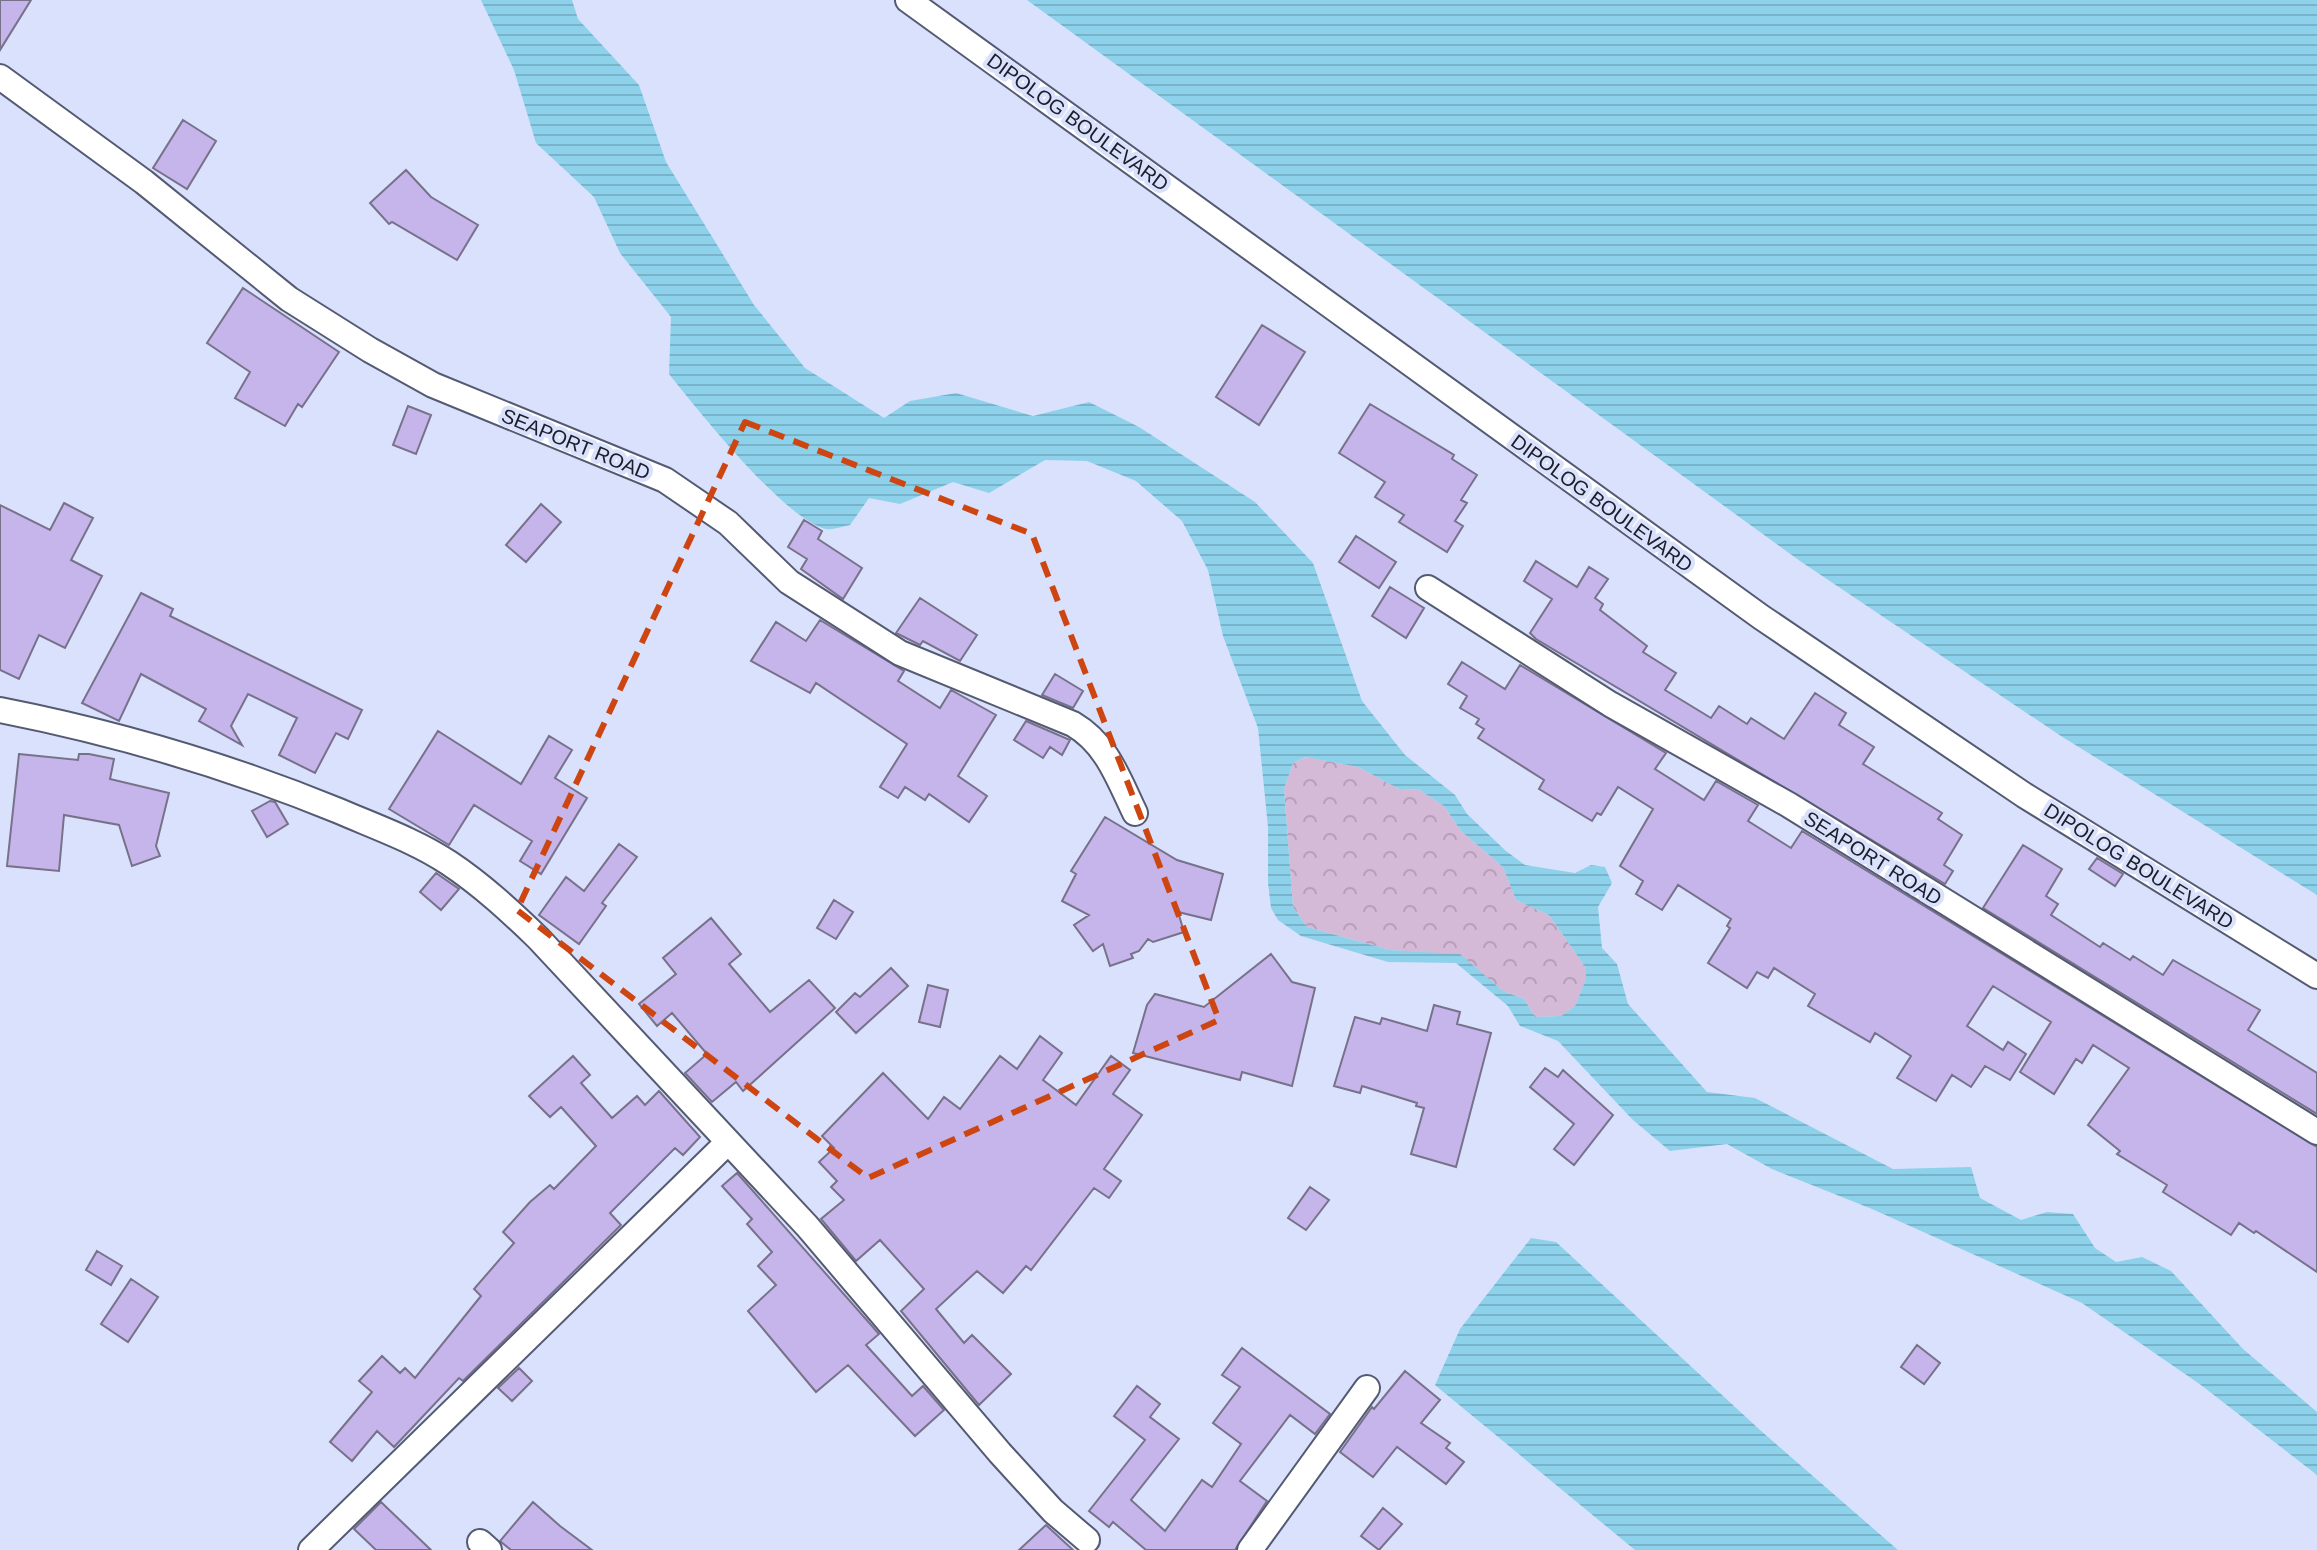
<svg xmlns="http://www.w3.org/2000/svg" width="2317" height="1550" font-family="Arial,sans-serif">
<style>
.forest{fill:url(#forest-crowns)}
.water{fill:url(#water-rules);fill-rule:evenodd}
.building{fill:#c5b5eb;stroke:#78718a;stroke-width:2}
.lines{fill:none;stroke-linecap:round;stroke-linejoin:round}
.street-casing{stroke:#545a72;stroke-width:28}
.street{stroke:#fff;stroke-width:24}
.marked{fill:none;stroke:#cd4611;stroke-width:6;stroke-dasharray:16 10;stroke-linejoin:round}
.labels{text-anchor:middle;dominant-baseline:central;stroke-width:8;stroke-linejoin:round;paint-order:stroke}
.street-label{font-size:20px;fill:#1b1e28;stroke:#d9e1fd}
</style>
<defs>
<pattern id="forest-crowns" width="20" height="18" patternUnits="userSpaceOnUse" patternTransform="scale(2)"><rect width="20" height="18" fill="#d4bad7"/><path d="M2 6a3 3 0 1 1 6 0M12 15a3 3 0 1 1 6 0" fill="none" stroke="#b59fb9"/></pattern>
<pattern id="water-rules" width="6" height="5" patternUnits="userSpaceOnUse" patternTransform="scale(2)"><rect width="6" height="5" fill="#8dd1ea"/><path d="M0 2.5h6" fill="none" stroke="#79b3c9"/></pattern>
</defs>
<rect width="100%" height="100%" fill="#d9e1fd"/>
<path class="forest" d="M1307,757l51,10 43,23 17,-1 26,17 17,25 42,36 13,33 33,15 37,53v11l-11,27 -14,10 -26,1 -11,-18 -21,-8 -43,-36 -70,-5 -83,-23 -14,-20 -9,-118 9,-26z"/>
<path class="water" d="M481,0h91l6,19 61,66 27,77 88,143 51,63 79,50 26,-17 46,-8 77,23 56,-14 50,25 116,75 58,61 49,138 43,54 50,40 12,19 39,37 19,14 50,8 16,-8 14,2 7,16 -14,24 4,41 15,16 11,40 79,88 48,6 138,71 78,-2 9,31 41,22 26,-8 26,2 22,34 21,14 26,-5 29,14 72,78 74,63v63l-116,-90 -119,-82 -210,-94 -100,-40 -45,-25 -57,7 -37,-31 -75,-79 -38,-15 -12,-20 -52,-43 -68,-1 -87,-26 -23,-16 -7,-12 -3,-25v-56l-10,-99 -35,-92 -15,-66 -26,-49 -46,-40 -49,-20 -42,-1 -56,33 -36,-11 -53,22 -31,-6 -19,27c-6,1 -17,5 -24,4 -42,-10 -128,-119 -157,-155l2,-57 -51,-64 -26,-56 -58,-54 -22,-73zM1306,757l52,10 43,23 17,-1 26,17 17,25 42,36 13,33 33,15 37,53v11l-11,27 -14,10 -26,1 -11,-18 -21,-8 -43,-37 -70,-4 -83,-23 -14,-20 -9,-118 9,-26z
M1027,0h1290v895l-256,-159 -261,-175z
M1531,1238l25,4 204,188 138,120h-263l-200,-165 25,-56z"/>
<path class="building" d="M0,0h31l-31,50z
M183,120l33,21 -29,48 -34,-21z
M406,170l25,27 47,28 -21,35 -65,-38 -3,2 -19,-21z
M243,288l96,64 -37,55 -4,-3 -13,22 -50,-28 15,-26 -43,-29z
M1262,325l43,27 -46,73 -43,-28z
M1370,404l84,51 -2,4 25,16 -16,25 6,3 -12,18 8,5 -16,26 -48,-30 5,-7 -29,-18 10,-15 -46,-29z
M408,406l23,9 -15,39 -23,-9z
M64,503l29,15 -22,42 31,16 -37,72 -26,-13 -20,44 -19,-9v-165l50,25z
M541,504l20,18 -35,40 -20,-17z
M804,520l18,11 -4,8 44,29 -19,31 -42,-30 6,-10 -19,-12z
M1356,536l40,26 -17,26 -40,-26z
M1536,561l41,26 12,-20 19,12 -13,19 8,6 -3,6 47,36 -4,6 33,21 -11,17 46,28 8,-12 28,18 4,-6 33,21 31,-46 31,20 -7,12 35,22 -11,17 79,49 -4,6 24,16 -18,30 9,6 -8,13 -409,-245 -6,-6 22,-34 -28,-18z
M1390,587l34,21 -18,30 -34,-22z
M141,593l32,16 -3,7 192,94 -14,29 -12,-6 -21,40 -36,-18 18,-37 -49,-24 -17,32 11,19 -43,-24 7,-12 -65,-35 -22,47 -37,-18z
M920,598l57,37 -17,26 -37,-20 -3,4 -24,-12z
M820,620l84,51 -6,10 42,27 11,-18 45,25 -38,61 29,20 -18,26 -40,-28 -4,6 -20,-13 -7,11 -18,-11 27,-43 -91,-61 -6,10 -59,-32 25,-39 30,19z
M1462,662l43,27 15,-24 146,88 -11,16 49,31 12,-19 42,24 -10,16 43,27 11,-17 515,316v125l-61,-41 -2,2 -15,-10 -8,12 -68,-43 4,-7 -50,-31 3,-3 -32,-26 41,-57 -36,-23 -11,18 -6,-4 -22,35 -34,-22 31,-50 -58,-36 -26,40 36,24 5,-8 18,12 -16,26 -25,-14 -14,21 -19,-12 -16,26 -39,-23 14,-22 -36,-23 -5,9 -62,-36 7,-12 -41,-26 -6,10 -11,-6 -10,16 -39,-25 22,-35 -3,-2 4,-7 -53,-34 -16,25 -26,-16 7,-13 -23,-15 33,-57 -35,-22 -17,28 -4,-2 -5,8 -53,-32 5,-9 -66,-42 6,-9 -8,-5 3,-5 -19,-11 7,-12 -19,-12z
M1055,674l28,17 -10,17 -31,-13z
M1026,721l44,19 -8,15 -12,-8 -7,11 -29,-18z
M438,731l83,53 28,-48 23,14 -17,28 32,20 -46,76 -21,-13 12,-20 -58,-36 -25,40 -60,-36z
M19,754l59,6 1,-6h10l25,5 -4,20 59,14 -13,53 4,10 -28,10 -13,-41 -55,-10 -5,56 -52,-5z
M270,801l5,1 13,22 -21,13 -15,-26z
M1105,817l72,43 46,14 -12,46 -33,-8 6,20 -31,10 -5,-3 -9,12 -8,3 2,4 -23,8 -7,-22 -10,7 -19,-26 15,-10 -27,-14 14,-27 -5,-3z
M619,844l18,13 -35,46 4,3 -27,38 -40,-29 27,-38 18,14z
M2023,845l39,24 -16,27 12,8 -7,11 49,32 3,-4 27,17 3,-4 30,19 10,-15 87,50 -12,20 69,43v41l-334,-206z
M2097,858l26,16 -8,12 -26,-17z
M436,873l23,16 -18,21 -21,-18z
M834,900l19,12 -17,27 -19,-11z
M711,918l30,36 -12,10 41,48 39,-32 26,28 -92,83 -7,-9 -24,20 -27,-29 22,-19 -35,-41 -15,13 -18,-22 37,-30 -13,-16z
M1271,954l21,28 23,6 -23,98 -50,-14 -2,8 -107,-27 14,-48 8,-11 49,13z
M891,968l17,18 -52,47 -20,-21 19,-19 5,4z
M928,985l20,5 -8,37 -21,-5z
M1434,1005l26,7 -3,12 34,9 -35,134 -45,-13 13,-46 -8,-2 1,-3 -55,-17 -2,7 -26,-7 21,-69 25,7 2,-6 45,13z
M1040,1036l22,17 -19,27 33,25 35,-49 19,14 -17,24 29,21 -38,54 17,12 -12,17 -15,-10 -63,82 -5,-4 -23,27 -26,-22 -41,38 28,34 8,-8 39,39 -32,31 -78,-94 23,-22 -44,-49 -24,21 -35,-42 23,-19 -13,-13 6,-6 -18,-19 15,-14 -12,-12 61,-63 45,46 16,-22 16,12 40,-53 17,13z
M573,1056l17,19 -9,8 31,35 25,-22 8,9 14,-14 41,46 -17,18 -8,-7 -65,65 11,12 -158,156 -4,-3 -65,69 -17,-16 -25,30 -22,-19 42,-50 -13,-11 23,-25 18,17 5,-5 10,10 66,-82 -7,-7 40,-46 -11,-11 27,-30 20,-17 4,4 42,-43 -35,-39 -11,10 -21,-21z
M1545,1068l13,9 5,-7 50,45 -39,50 -20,-16 20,-25 -44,-37z
M737,1173l142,161 -13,11 46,51 11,-10 21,24 -29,26 -67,-71 -32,27 -68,-81 28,-26 -18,-19 14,-14 -25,-28 5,-5 -30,-33z
M1310,1187l19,13 -23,30 -18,-12z
M97,1251l25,15 -11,19 -25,-15z
M131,1279l27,18 -30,45 -27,-18z
M1917,1345l23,18 -16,21 -23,-17z
M1242,1348l88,66 -15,20 -25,-19 -50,66 27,20 -32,49h-89l-33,-28 -4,5 -20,-16 56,-71 -31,-24 23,-30 23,18 -10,13 29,22 -48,61 34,31 37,-51 10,7 29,-43 -28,-21 27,-36 -18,-12z
M519,1368l13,13 -20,20 -14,-13z
M1405,1371l35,29 -19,23 29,20 -4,5 18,14 -18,22 -49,-37 -24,30 -33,-25 32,-45 2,2z
M381,1502l50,48h-55l-22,-21z
M533,1502l27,24 32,24h-81l-11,-9z
M1383,1508l19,16 -23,26 -18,-14z
M1046,1525l27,25h-54z"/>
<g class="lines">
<defs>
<path id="street" d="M908,0l853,617 263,178 293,181
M0,77l144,105 145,117 81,51 63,35 232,95 63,43 61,59 111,71 173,71c34,20 45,54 62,89
M1428,588l182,116 179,101 528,327
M0,710c117,23 229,56 339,101 37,16 77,30 110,52 33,22 61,48 89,75l269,288 193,227 53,58 34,29
M480,1542l9,8
M311,1550l416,-407
M1250,1550l117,-162"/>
</defs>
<use href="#street" class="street-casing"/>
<use href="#street" class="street"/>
</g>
<path class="marked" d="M745,422l287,112 187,486 -351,158 -351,-268z"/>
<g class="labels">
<g class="street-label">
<text transform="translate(1078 122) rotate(36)">DIPOLOG BOULEVARD</text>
<text transform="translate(576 444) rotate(22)">SEAPORT ROAD</text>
<text transform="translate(1602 503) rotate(36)">DIPOLOG BOULEVARD</text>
<text transform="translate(1873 858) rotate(32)">SEAPORT ROAD</text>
<text transform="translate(2139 866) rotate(32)">DIPOLOG BOULEVARD</text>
</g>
</g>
</svg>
